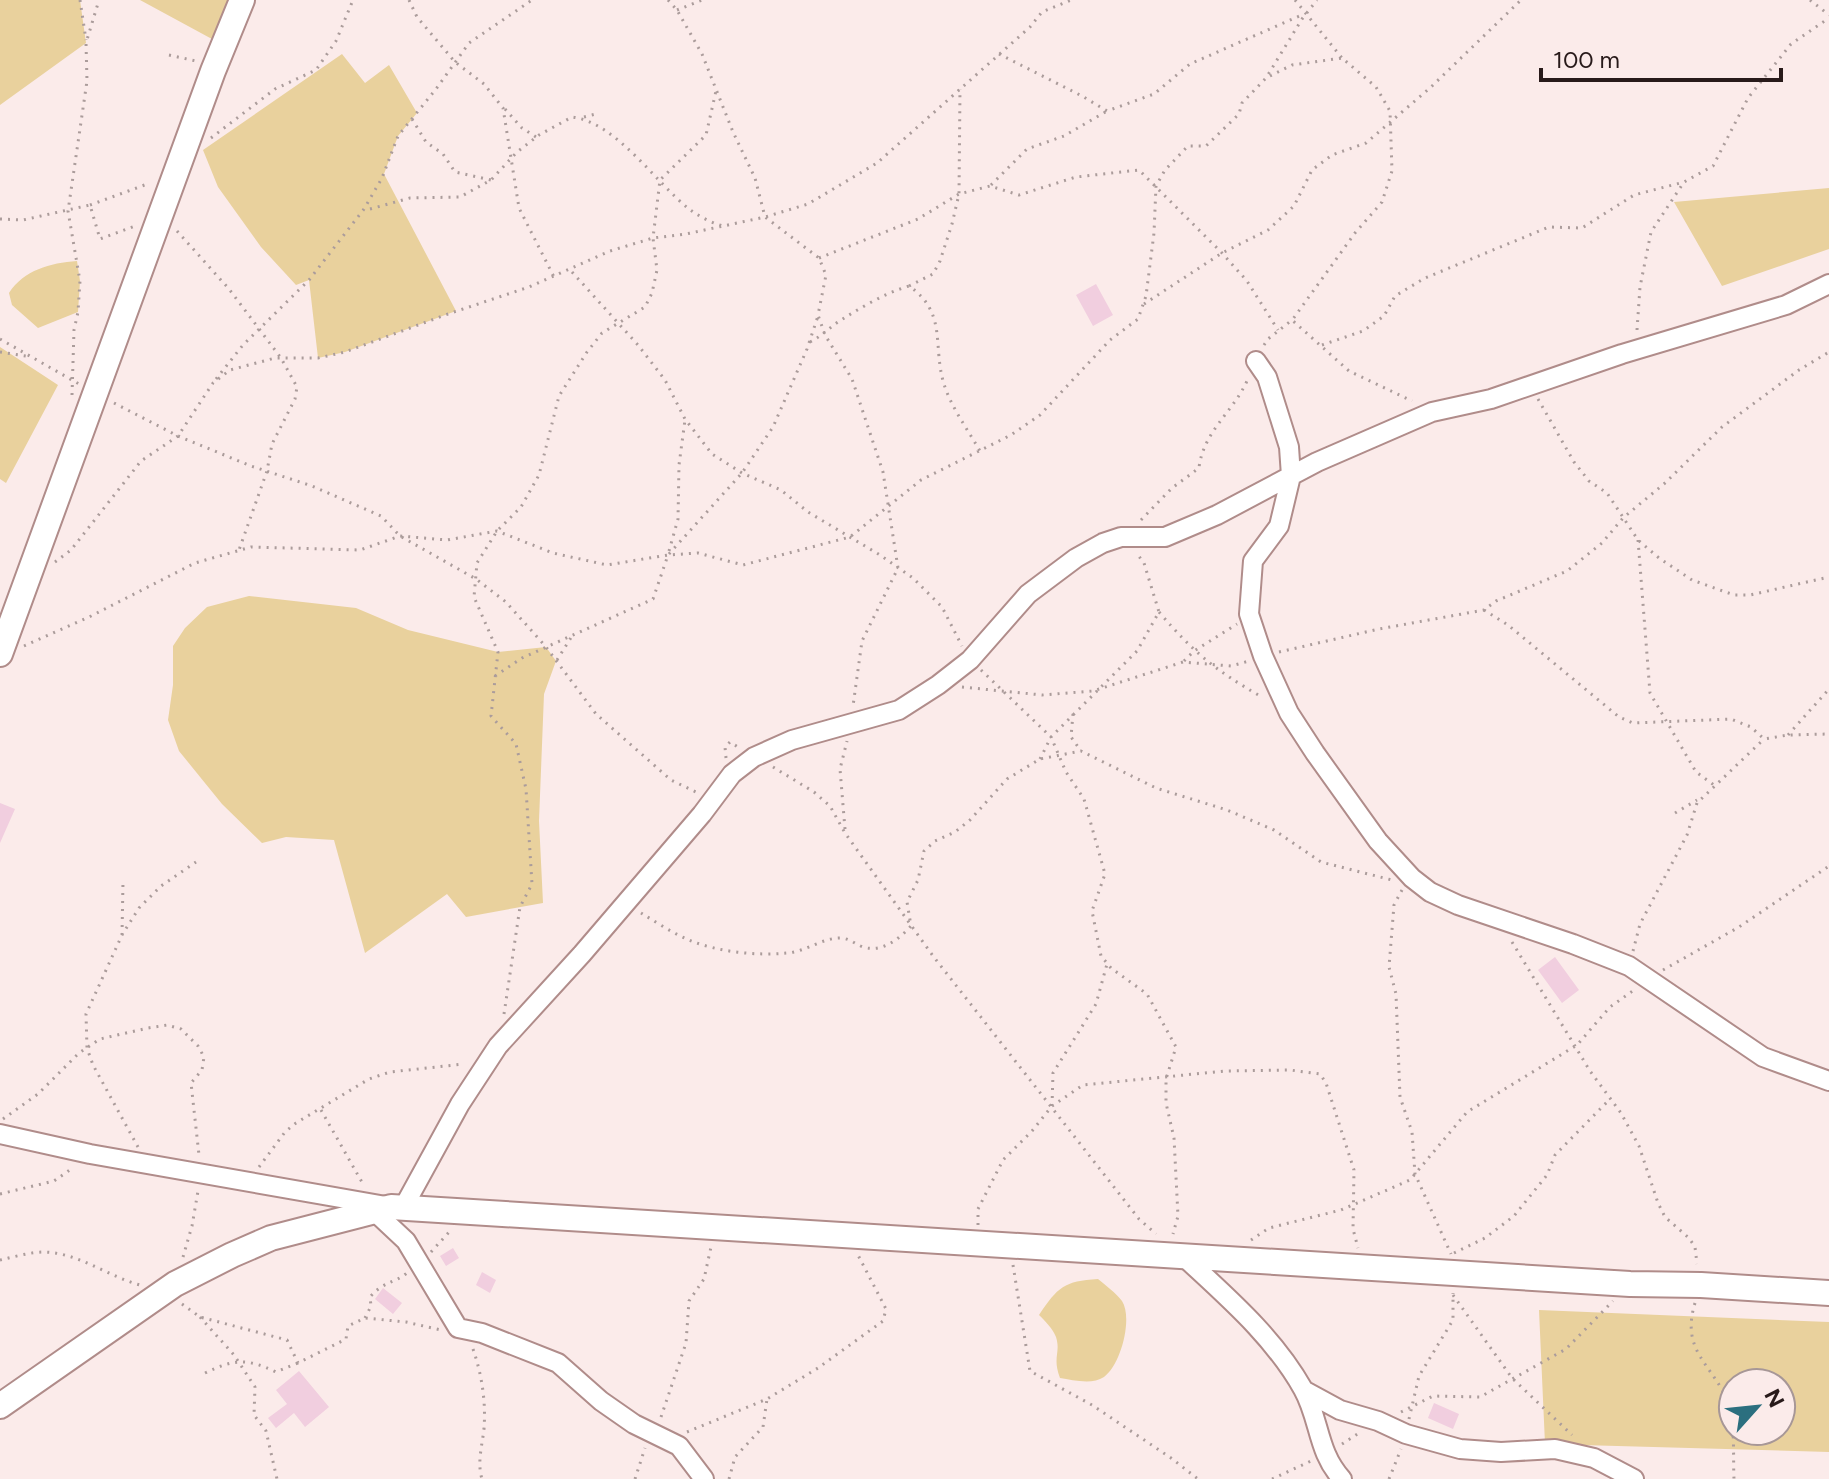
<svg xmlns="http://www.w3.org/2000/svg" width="1829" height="1479" font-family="Figtree,sans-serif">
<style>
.green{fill:#e9d19d;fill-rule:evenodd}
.building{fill:#f1cedf}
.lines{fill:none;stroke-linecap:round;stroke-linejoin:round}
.street-casing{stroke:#b08c8a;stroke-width:22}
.secondary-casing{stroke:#b08c8a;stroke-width:28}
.path{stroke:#ab9c9b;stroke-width:3;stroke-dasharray:2 6;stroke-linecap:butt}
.street{stroke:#fff;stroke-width:18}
.secondary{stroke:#fff;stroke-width:24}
</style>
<rect width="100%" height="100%" fill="#fbebea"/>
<path class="green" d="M0,0h80l6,43 -86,62z
M140,0h99l-16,45z
M342,54l23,29 24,-18 28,48 -19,23 -14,38 72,137 -111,41 -27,6 -9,-78 -13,5 -35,-38 -43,-60 -15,-37z
M1829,188v61l-107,37 -48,-84z
M77,261l3,20 -2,31 -40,16 -26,-23 -3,-12c15,-23 41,-30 68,-32z
M0,347l58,38 -52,98 -6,-4z
M249,596l107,12 52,22 90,22 48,-5 10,14 -12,33 -5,127 4,82 -77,14 -19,-23 -82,59 -31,-113 -48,-3 -24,6 -40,-39 -43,-53 -11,-31 5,-35v-39l12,-18 22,-21z
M1098,1279c7,6 18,14 24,22 11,17 -1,64 -18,76 -12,8 -31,3 -44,1 -8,-21 1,-25 -4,-41 -3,-8 -11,-16 -17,-22 19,-28 25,-34 59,-36z
M1539,1310l290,12v130l-284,-8zM1733,1383h48v48h-48z"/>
<path class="building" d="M1096,284l17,31 -20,11 -17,-31z
M0,803l15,6 -15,34z
M1555,957l24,33 -17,13 -24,-33z
M453,1248l6,10 -13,8 -6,-10z
M482,1272l14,8 -6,13 -14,-8z
M383,1288l19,15 -9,11 -18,-15z
M299,1371l30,36 -24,20 -11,-14 -18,15 -8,-10 19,-14 -11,-14z
M1434,1403l25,11 -6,15 -25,-11z"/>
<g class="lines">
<defs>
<path id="street" d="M1256,361l11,16 22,70 2,29 -12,50 -26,35 -4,53 14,42 26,57 26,40 63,88 34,37 18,14 28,13 115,39 56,22 134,91 66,24
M0,1134l90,20 296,52
M403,1208l57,-104 38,-58 84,-92 120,-140 30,-40 22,-17 38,-17 107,-30 39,-25 32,-25 58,-66 48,-36 27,-15 18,-6h44l52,-22 100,-53 115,-50 59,-13 131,-45 164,-49 43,-21
M374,1211l32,30 52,87 24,5 76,30 43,38 33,23 45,22 25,33
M1183,1256c44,41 90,80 120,133 17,30 14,63 39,90
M1305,1391l35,19 38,11 28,13 54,15 41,3 54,-3 39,9 40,21"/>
<path id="secondary" d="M0,654l213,-583 29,-71
M0,1406l175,-122 57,-29 39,-17 120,-31 1239,77 71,1 128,8"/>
</defs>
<use href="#street" class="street-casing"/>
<use href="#secondary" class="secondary-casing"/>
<path class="path" d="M80,0l6,40
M409,0l8,17 38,45 29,22 19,24 16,100 35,69
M668,0l9,10 25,44 31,78 22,46 10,39 54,41 7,17 -8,40 7,20 27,44 31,93 15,96 -36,73 -9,65
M1295,0l47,58
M1810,0l19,15
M677,10l25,-10
M999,54l83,42 25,15 47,-17 36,-30 114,-50
M169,55l27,6
M1270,76l22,-11 50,-7 34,29 14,24 2,60 -10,31 -27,31 -62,86
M505,109l17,19 14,9
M584,117l12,-3
M412,119l14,23 17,12 12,18 36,8
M211,138l64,-49 41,-19 20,-29 17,-41
M991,185l36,-36 37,-13 43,-25
M90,205l60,-22
M370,209l40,-11 50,-1 31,-17 26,-28 22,-17 33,-18c44,5 84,66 117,92 11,8 21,13 34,17
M0,219l23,1 67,-15 10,34 35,-13
M177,231l52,58 52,69 16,29 -2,12 -23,45 -5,27 -28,79
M819,258l99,-39 41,-25 31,-8 29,9 57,-18 63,-7 83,83 25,28 31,49
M572,272l66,73 27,35 20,39 27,35 30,19 39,17 27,22 72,43 33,23 29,29 20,39
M909,286l24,-12 7,-13 12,-37 7,-30 1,-105
M1144,304l78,-51 46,-23 26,-24 18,-36 20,-15 34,-12 65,-56 90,-87
M1637,330l3,-43 11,-55 33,-50
M0,339l79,45
M810,342c12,-6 20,-15 31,-22 21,-13 44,-27 68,-34 39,27 23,60 35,98 7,23 24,46 36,67
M1264,345l4,-6 24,-19 57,51 63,30
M1322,345l41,-14 21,-15 11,-20 30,-18 124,-51 33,1 52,-33 50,-13 29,-16 35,-68 43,-54 38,-26
M0,352l26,4
M216,379l27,-34 66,-65 55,-71 18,-31 16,-42 38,-47 33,-46 63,-43
M72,395l2,-65 4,-18 2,-31 -12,-70 19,-130 -1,-38 13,-43
M1538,399l36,63 15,19 18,12 31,47 21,18 33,22 42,15h16l79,-18
M114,403l64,33 73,30 61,20 69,30 19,20 76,43 30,23 40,45 50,67 75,66 27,13
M1141,520l31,-32 27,-20c4,-36 34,-56 48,-87
M1638,540l12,153 46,79 18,13
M669,551l9,-32 1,-54 6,-45
M55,562l16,-12 70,-89 37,-25 35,-53 17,-13 45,-12h43l27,-6 103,-38 81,-27 81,-36 43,-13 33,-4 79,-17 43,-13 69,-41 153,-136 12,-15 29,-12
M1484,610l24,15 111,92 14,6 98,-4 20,8 13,12 24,-4 41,-1
M1159,612c34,40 57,59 103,85
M24,646l67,-30 104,-53 56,-16 109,3 40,-14 47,4 50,-9 56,22 54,12 61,-10 30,-2 45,12 107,-28 71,-57 90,-45 29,-20 70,-75 28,-21 8,-23 8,-63 2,-47 9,-16 23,-24h18l33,-32 3,-11 24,-25 36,-59 15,-19
M1279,652l100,-23 105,-19 12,-9 71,-30 35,-28 21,-25 42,-35 57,-56 77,-57 30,-18
M557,660l15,-24
M1184,661l10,-10 43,-27
M981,670l70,67 15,35 18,27 21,75 -13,37 9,45 10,12 36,26 29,53 -10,32v24l8,35 4,78 -5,18
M495,676l27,-18 131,-59 15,-44 74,-82 31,-46 34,-78 11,-33
M962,687l80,8 51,-4 90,-29 48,4 18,-5
M1073,714l-2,23 10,14
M1788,735l41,-46
M726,758l-1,-11 5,-5 8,5
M1040,759l11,-22 86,-86 22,-39 -15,-49 -6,-8
M773,767l41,25 16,14 15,27 88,123 206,263 17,15
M1675,813l22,-13
M845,829l-5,-60 7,-28
M1402,890l-8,15 -5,62 7,27 4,103 12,35 3,42 36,80
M641,913c15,9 31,20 48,27 29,12 67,16 98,13 18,-1 35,-15 53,-15 9,0 15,6 23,9 19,6 36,-8 48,-21l-4,-24 11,-22 6,-29 11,-10 20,-9 15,-12 37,-41 33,-20 41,-8 75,37 71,22 47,20 47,32 71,18
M122,935l1,-53
M1512,942l78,129 31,42 18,33 19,57 7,14 24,21 6,9 2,17
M1633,951l7,-27 47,-89 10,-32 67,-64
M1663,970l76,-43 90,-61
M504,1014l16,-107 12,-23 -6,-95 -10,-45 -25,-28 7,-64 -24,-55 3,-34 20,-32 24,-24 18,-32 20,-79 28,-44 15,-19 43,-26 7,-14 5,-23 -4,-32 7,-58 46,-45 10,-44
M1052,1106l1,-33 43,-69 11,-40
M321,1110l42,74
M3,1119l35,-25 41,-41 21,-14 48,-11 19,-3 14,4 17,17 6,11 -2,13 -11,13 8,72
M138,1147l-45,-82 -6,-17 -1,-34 36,-79 17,-27 22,-22 35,-24
M259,1167l26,-35 11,-9 73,-44 21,-7 74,-8
M0,1194l54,-13 20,-14
M978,1225v-16l25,-49 29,-29 20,-25 31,-21 142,-14 65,-1 30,4 6,9 28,87 -1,59 5,19
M1251,1240l18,-12 72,-18 69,-30 57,-68 110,-67 33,-38 24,-17
M431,1252l19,-21
M1454,1253l31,-15 29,-22 33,-41 8,-20 55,-56
M183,1257l9,-31 6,-35
M0,1260c14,-3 30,-8 44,-8 35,1 63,24 96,33
M1013,1265l17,106 62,34 79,53 27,21
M1453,1295l59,83 60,57
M1695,1303c-15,49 18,61 34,101 6,15 4,57 5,75
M182,1304l18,13 87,23 11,23 48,-24 2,-13 17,-8 41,4 35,8
M200,1317l34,38 21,32 -1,28 12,16 11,48
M365,1318l6,-12 -1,-9c14,-16 23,-13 37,-24
M473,1349c9,26 13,53 11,80 -2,17 -7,34 -2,50
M205,1373c29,-14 42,-15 71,-1l22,-9
M1401,1412l32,-16 47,1 86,-48 47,-48
M661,1417l25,-74 3,-42 15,-22 7,-32
M1409,1419l10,-43 34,-56v-27
M687,1432l80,-33 51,-31 65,-47 3,-12 -28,-54
M1342,1444l17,-11
M635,1479l10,-31
M729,1479l6,-22 28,-30 4,-28
M1272,1479l39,-18
M1389,1479l12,-30"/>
<use href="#street" class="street"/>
<use href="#secondary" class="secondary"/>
</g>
<g transform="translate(1757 1407) rotate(63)"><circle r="38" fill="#fbebea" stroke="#a79797" stroke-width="2"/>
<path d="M0-6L14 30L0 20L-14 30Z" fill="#2b6f7f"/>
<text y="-12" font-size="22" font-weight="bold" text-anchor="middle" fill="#281a1a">N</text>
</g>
<path d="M1541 68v12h240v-12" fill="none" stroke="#281a1a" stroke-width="4"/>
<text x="1553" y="68" font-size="24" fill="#281a1a" stroke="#fbebea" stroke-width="6" paint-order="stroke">100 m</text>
</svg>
